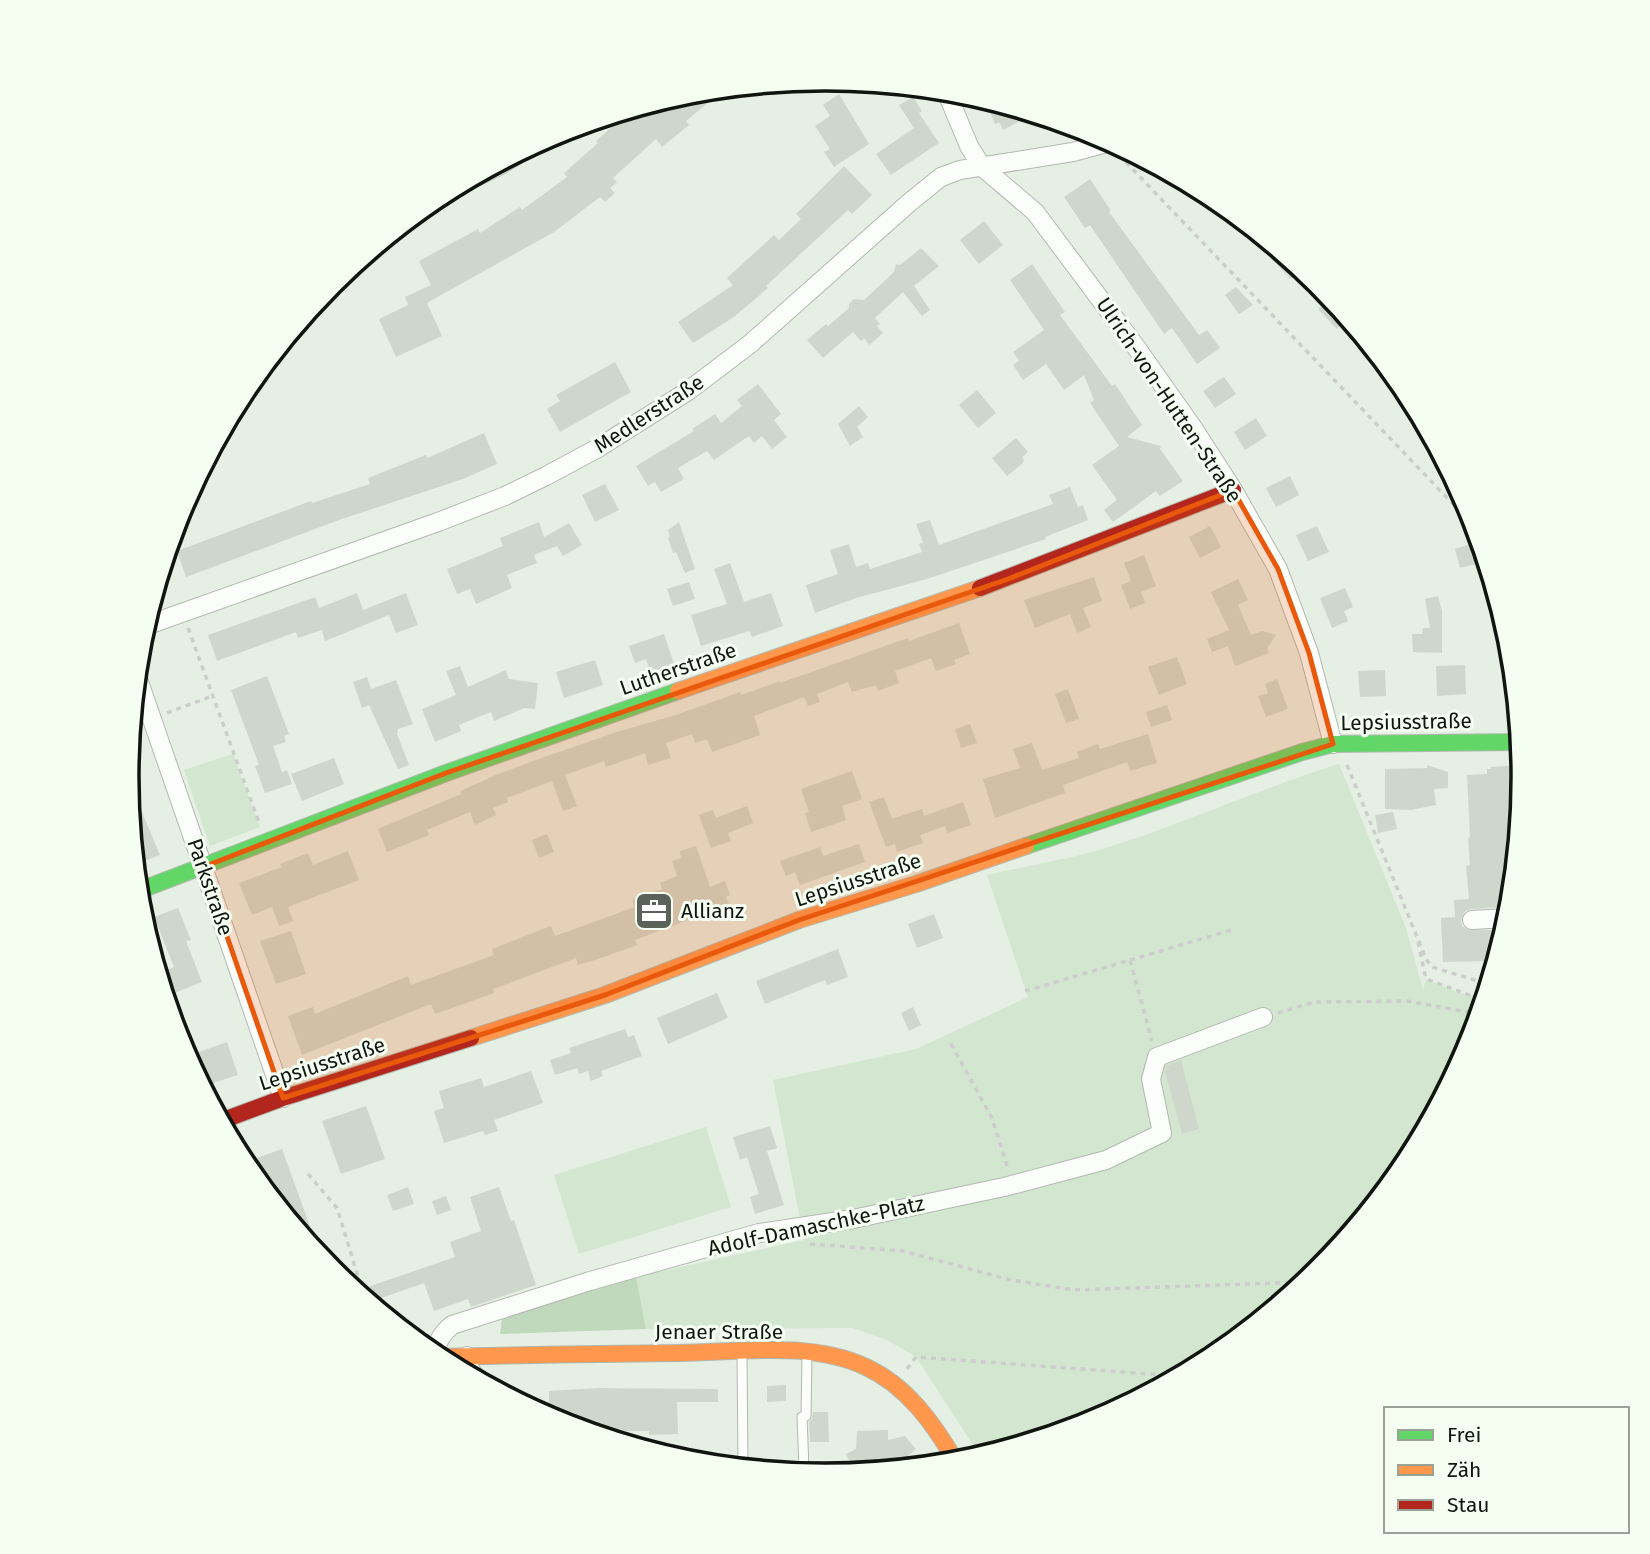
<svg xmlns="http://www.w3.org/2000/svg" width="1650" height="1554" font-family="'Fira Sans',sans-serif">
<style>
.green{fill:#d3e7d0}
.forest{fill:#c0d8bb}
.building{fill:#cfd7cd}
.lines{fill:none;stroke-linecap:round;stroke-linejoin:round}
.lane-casing{stroke:#b2b9b0;stroke-width:11}
.street-casing{stroke:#b2b9b0;stroke-width:20}
.fast-casing{stroke:#b2b9b0;stroke-width:18}
.slow-casing{stroke:#b2b9b0;stroke-width:18}
.jam-casing{stroke:#b2b9b0;stroke-width:18}
.path{stroke:#cccecb;stroke-width:3.5;stroke-dasharray:5 5;stroke-linecap:butt}
.lane{stroke:#fbfdfb;stroke-width:9}
.street{stroke:#fbfdfb;stroke-width:18}
.fast{stroke:#63d668;stroke-width:16}
.slow{stroke:#ff974d;stroke-width:16}
.jam{stroke:#b3261e;stroke-width:16}
.marked{fill:#e8590c;fill-opacity:0.2;stroke:#e8590c;stroke-width:5;stroke-linejoin:round}
.labels{text-anchor:middle;dominant-baseline:central;stroke-width:6;stroke-linejoin:round;paint-order:stroke}
.street-label{font-size:21px;fill:#10160f;stroke:#f4fff2}
.poi-label{font-size:21px;fill:#10160f;stroke:#f4fff2;text-anchor:start}
.rim{fill:none;stroke:#10160f;stroke-width:3.5}
</style>
<rect width="100%" height="100%" fill="#e6efe4"/>
<path class="green" d="M233,754l27,73 -50,19 -26,-76z
M1339,764l67,164 17,62 3,-11 33,14 25,4 -14,48 -65,120 -87,106 -105,87 -121,64 -114,35 -7,-15 -55,-85 -29,-17 -34,-12 -207,1 -10,-52 168,-37 -31,-160 143,-31 112,-52 -41,-122c35,-8 71,-14 105,-23 84,-24 163,-62 247,-88z
M706,1127l25,80 -152,47 -25,-79z"/>
<path class="forest" d="M636,1277l10,52 -146,5 2,-16z"/>
<path class="building" d="M726,88l-40,33 3,4 -27,22 -6,-8 -43,39 4,4 -7,6 5,5 -10,9 -5,-5 -46,35 -127,71 15,33 -46,21 -17,-38 29,-14 -3,-8 26,-12 -12,-24 59,-32 2,4 40,-26 2,3 45,-33 -3,-4 34,-30 -2,-2 35,-31 58,-18z
M839,94l30,50 -35,23 -10,-15 6,-3 -15,-23 15,-10 -7,-11z
M913,97l9,14 -3,2 20,30 -48,32 -15,-21 38,-26 -15,-23z
M997,103l28,8 9,3 -31,16 -4,-8 -4,2 -7,-17z
M844,166l28,29 -20,19 -4,-4 -82,76 2,2 -34,29 -41,26 -15,-21 55,-37 -6,-7 47,-43 5,5 22,-21 -5,-5z
M1090,179l21,32 -2,1 90,123 8,-5 13,18 -23,16 -25,-36 -8,6 -74,-109 -5,3 -21,-31z
M984,221l19,24 -24,19 -19,-24z
M1266,240l36,29 -11,10 -31,-32z
M921,248l18,18 -25,20 16,24 -8,6 -19,-24 -28,26 5,6 -3,2 6,7 -10,9 -4,3 -5,-7 -3,3 -8,-9 -30,26 -16,-18 19,-16 2,2 21,-18v-4l5,-5 10,1 30,-28 2,-8 4,1z
M1032,264l33,48 -5,3 52,71 3,-2 27,41 -15,12 34,9 -1,3 23,32 -23,15 -4,-5 -43,31 -9,-12 13,-10 -25,-35 27,-19 -29,-43 4,-3 -10,-25 -20,15 -18,-26 -23,16 -10,-15 6,-4 -6,-9 31,-22 -34,-50z
M1236,287l17,18 -14,9 -14,-19z
M1330,297l17,21 -10,11 -19,-20z
M615,362l16,30 -71,40 -13,-23 13,-8 -4,-6z
M1224,377l12,17 -21,14 -12,-17z
M758,384l23,30 -7,6 13,17 -15,12 -10,-13 -8,7 -5,-7 -35,24 -7,-9 -29,17 6,11 -23,13 -6,-10 -7,4 -12,-20 58,-35 -2,-2 23,-15 6,9 21,-17 -5,-6z
M977,390l19,23 -18,15 -19,-23z
M859,406l9,11 -11,10 6,10 -13,9 -12,-22z
M1256,418l11,18 -22,14 -11,-18z
M484,433l13,31 -34,15 -124,41 -153,57 -9,-26 134,-50 1,2 58,-19 -2,-6 58,-23 1,3z
M1016,438l12,14 -6,5 2,3 -2,4 -15,12 -15,-18z
M1290,476l9,19 -23,12 -10,-19z
M605,484l14,26 -24,12 -13,-27z
M1070,487l8,20 5,-2 5,15 -43,17 1,2 -119,40 -71,19 -41,15 -9,-28 32,-11 -8,-24 19,-6 7,23 12,-4 2,6 52,-17 -3,-8 4,-2 -7,-18 14,-4 9,25 114,-41 -4,-9z
M539,522l5,15 25,-14 13,22 -19,11 -6,-10 -23,9 3,8 -30,12 5,13 -36,16 -6,-15 -13,5 -10,-25 56,-23 -3,-8z
M679,522l16,47 -10,4 -9,-21 -3,1 -5,-15 2,-1 -2,-7z
M1210,526l11,21 -21,11 -11,-21z
M1317,526l12,26 -21,9 -12,-26z
M1474,543l6,20 -20,5 -5,-19z
M1144,555l12,31 -15,6 4,11 -15,6 -9,-24 10,-4 -7,-18z
M730,563l14,39 27,-9 12,33 -31,11 -3,-6 -48,15 -10,-31 36,-11 -13,-35z
M1094,577l8,24 -19,7 8,19 -14,6 -7,-19 -35,14 -11,-28z
M1238,579l10,21 -10,5 13,30 11,-4 14,4 -9,13 2,5 -34,13 -7,-20 -16,6 -5,-13 22,-9 -18,-38z
M689,582l6,17 -22,7 -6,-17z
M1345,588l8,19 -9,4 4,10 -16,7 -12,-30z
M357,593l6,17 43,-17 12,32 -22,8 -7,-18 -64,26 -3,-11 -24,8 -2,-6 -79,29 -9,-26 107,-38 4,11z
M1438,596l4,15v42l-29,-1 -1,-18h10l1,-6h7l-5,-29z
M959,623l11,31 -16,6 2,4 -20,7 -5,-13 -36,13 4,12 -21,8 -2,-6 -24,7 -4,-10 -31,12 3,8 -12,4 -4,-9 -50,19 6,19 -48,17 -5,-13 -12,4 -3,-9 -26,9 5,15 -23,7 -3,-12 -39,14 -2,-6 -39,14 12,31 -14,5 -11,-30 -45,17 1,4 -15,6 3,7 -21,10 -5,-13 -43,18 2,5 -42,17 -9,-23 83,-35 -1,-3 36,-16 37,-14 87,-30 56,-16 64,-23 1,3 39,-14v2l128,-45 1,3z
M664,634l10,30 -24,8 -4,-13 -11,4 -6,-17z
M1177,657l10,27 -28,11 -11,-28z
M595,660l8,25 -39,13 -8,-26z
M1465,665l1,29 -29,2 -1,-30z
M460,666l8,21 38,-17 3,9 29,4 -3,26 -11,-1 -30,13 -3,-9 -32,13 2,6 -26,11 -13,-33 34,-14 -10,-24z
M1385,670l1,26 -26,1 -2,-26z
M267,676l22,58 -5,2 2,6 -13,4 9,26 5,-2 5,14 -27,9 -10,-27 4,-1 -28,-75z
M367,677l4,12 25,-9 17,44 -15,5 -1,5 12,31 -11,4 -29,-64 -7,3 -9,-26z
M1277,679l11,30 -22,8 -8,-21 10,-3 -3,-9z
M1068,689l11,30 -13,4 -11,-29z
M1167,705l5,15 -21,7 -5,-15z
M970,724l7,19 -16,5 -6,-19z
M1148,734l9,29 -27,8 -3,-9 -64,23 2,8 -70,25 -12,-39 37,-11 -7,-19 19,-6 10,27 37,-12 -2,-6 21,-8 2,5z
M334,758l10,26 -42,17 -11,-27z
M1427,765l21,7v16l-14,1 2,16 -25,5 -26,-1v-40l42,-1z
M1521,765v33l-10,1 3,53h-2l1,26 -3,29 -39,2 -6,2 -4,9 1,6 6,4h37l-10,31 -52,1 -2,-44 14,-1 -1,-17 15,-1 -3,-33 4,-1 -2,-27 2,-1 -3,-62 20,-1v-5h4v-2z
M852,771l10,28 -20,7 4,14 -35,12 -6,-19 4,-1 -8,-23z
M131,786l29,69 -25,10 -7,-78z
M884,797l8,22 30,-10 2,7 39,-14 8,23 -24,8 -2,-7 -25,9 3,8 -26,9 -2,-8 -9,3 -17,-45z
M747,806l6,17 -25,10 3,8 -20,7 -12,-33 14,-5 3,8z
M1393,812l4,17 -19,4 -3,-18z
M547,834l7,18 -15,6 -7,-18z
M859,844l6,18 -65,23 -5,-13 -9,4 -6,-15 40,-14 3,9z
M696,846l14,41 15,-6 5,14 -4,2 4,10 -20,7 -1,-2 -74,28 2,5 -39,14 -20,6 -2,-7 -83,31 1,4 -59,21 -4,-10 -129,51 -14,-39 25,-9 2,7 93,-38 3,9 83,-30 -2,-6 59,-23 4,10 80,-29 -3,-7 30,-11 -2,-6 17,-7 -5,-15 9,-3 -1,-7z
M348,851l11,29 -71,27 5,14 -14,5 -7,-19 -20,8 -13,-32 43,-16 -2,-3 28,-11 5,12z
M178,908l13,32 -5,1 16,41 -30,12 -8,-23 10,-4 -20,-50z
M934,914l9,24 -26,10 -9,-24z
M291,931l15,43 -30,10 -16,-43z
M838,949l10,28 -21,8 -2,-5 -60,24 -9,-23z
M717,993l11,25 -60,26 -11,-26z
M913,1007l8,18 -12,6 -8,-18z
M625,1029l3,8 6,-2 8,21 -41,15 2,5 -12,5 -3,-10 -9,3 -2,-6 -22,7 -5,-15 21,-7 -2,-5z
M227,1042l11,33 -28,9 -11,-32z
M1181,1060l18,69 -17,5 -17,-62 1,-6z
M531,1071l12,32 -49,17 4,11 -13,4 -2,-4 -39,12 -10,-32 10,-3 -5,-17 42,-13 3,9z
M366,1106l19,53 -44,15 -19,-53z
M770,1126l7,22 -10,3 17,54 -29,9 -5,-17 9,-3 -12,-37 -7,3 -7,-23z
M282,1149l38,105 -2,1 -75,-92z
M408,1187l6,17 -21,7 -6,-16z
M499,1187l12,34 3,-1 22,65 -65,22 -3,-8 -34,12 -10,-28 -54,19 -14,-11 99,-34 -5,-15 31,-11 -11,-34z
M446,1196l5,14 -14,5 -5,-14z
M786,1385v16l-19,1v-16z
M598,1388l120,1v13h-41l1,32 -29,1v-4h-63l-2,-14 -25,1v-4h-10v-23z
M813,1412h15l1,30h-19l-1,-20 3,-3z
M888,1430v10l17,-4 11,13 -15,13 4,5 -50,5 -9,-18 10,-5 1,-18z"/>
<g class="lines">
<defs>
<path id="lane" d="M742,1354l1,113
M807,1355l-1,61 -4,1 2,52 4,5"/>
<path id="street" d="M946,91l23,55 13,21 53,45 101,135 57,81 40,62 45,79 31,84 24,91
M469,180l28,-13 38,-23
M145,626l293,-104 67,-26 41,-20 52,-28 90,-57 62,-47 160,-142 31,-25 19,-7 113,-18 37,-10
M137,676l146,422
M1472,920l36,-2
M434,1355c4,-14 7,-21 18,-30l138,-44 169,-48 94,-14 151,-32 102,-27 56,-27 -11,-54 6,-22 106,-40
M467,1356v9l10,14"/>
<path id="fast" d="M1026,846l276,-94 31,-8 187,-2
M138,891l308,-118 232,-82"/>
<path id="slow" d="M678,691l302,-103
M471,1038l134,-43 194,-75 117,-36 110,-38
M436,1357c82,-2 163,-3 245,-4 60,-1 129,-12 185,14 41,19 68,57 90,95"/>
<path id="jam" d="M980,588l253,-98
M221,1121l62,-23 188,-60"/>
</defs>
<use href="#lane" class="lane-casing"/>
<use href="#street" class="street-casing"/>
<use href="#fast" class="fast-casing"/>
<use href="#slow" class="slow-casing"/>
<use href="#jam" class="jam-casing"/>
<path class="path" d="M1119,155l356,372
M188,628l72,197
M140,642l7,21
M167,713l45,-17
M1347,765l79,194 6,8 56,17
M1418,942l8,37 57,21
M1130,960l105,-31
M1025,991l105,-31 22,81
M1278,1013l36,-11 93,-1 72,13
M951,1044l41,74 16,51
M308,1174l29,34 28,91
M810,1244l93,7 108,29 63,10 231,-8
M907,1369l9,-12 262,19"/>
<use href="#lane" class="lane"/>
<use href="#street" class="street"/>
<use href="#fast" class="fast"/>
<use href="#slow" class="slow"/>
<use href="#jam" class="jam"/>
</g>
<path class="marked" d="M1233,490l45,79 31,84 24,91 -534,176 -194,75 -322,103 -80,-231 243,-94 562,-194z"/>
<defs>
<symbol id="office-square" viewBox="-11 -11 22 22"><rect x="-9" y="-9" width="18" height="18" rx="4" fill="#5b625a" stroke="#f4fff2"/><path d="M-6-3h4V-5.5h4V-3h4V5H-6ZM-1-4.5V-3h2v-1.5ZM-6 0V1H6V0Z" fill="#fff"/></symbol>
</defs>
<g fill-rule="evenodd">
<use href="#office-square" x="632" y="889" width="44" height="44"/>
</g>
<g class="labels">
<g class="street-label">
<text transform="translate(1169 400) rotate(56)">Ulrich-von-Hutten-Straße</text>
<text transform="translate(649 414) rotate(-33)">Medlerstraße</text>
<text transform="translate(678 669) rotate(-19)">Lutherstraße</text>
<text transform="translate(1406 722) rotate(-1)">Lepsiusstraße</text>
<text transform="translate(858 880) rotate(-18)">Lepsiusstraße</text>
<text transform="translate(210 887) rotate(71)">Parkstraße</text>
<text transform="translate(322 1064) rotate(-18)">Lepsiusstraße</text>
<text transform="translate(816 1226) rotate(-12)">Adolf-Damaschke-Platz</text>
<text x="719" y="1332">Jenaer Straße</text>
</g>
<g class="poi-label">
<text x="681" y="911">Allianz</text>
</g>
</g>
<path d="M0 0H1650V1554H0ZM139 777a686 686 0 1 1 1372 0a686 686 0 1 1-1372 0Z" fill="#f4fff2" fill-rule="evenodd"/>
<path class="rim" d="M139 777a686 686 0 1 1 1372 0a686 686 0 1 1-1372 0Z"/>
<rect x="1384" y="1407" width="245" height="126" fill="#f4fff2" stroke="#99a297" stroke-width="2"/>
<rect x="1398" y="1430" width="35" height="10" fill="#63d668" stroke="#99a297" stroke-width="2"/>
<text x="1447" y="1442" font-size="21" fill="#10160f">Frei</text>
<rect x="1398" y="1465" width="35" height="10" fill="#ff974d" stroke="#99a297" stroke-width="2"/>
<text x="1447" y="1477" font-size="21" fill="#10160f">Zäh</text>
<rect x="1398" y="1500" width="35" height="10" fill="#b3261e" stroke="#99a297" stroke-width="2"/>
<text x="1447" y="1512" font-size="21" fill="#10160f">Stau</text>
</svg>
